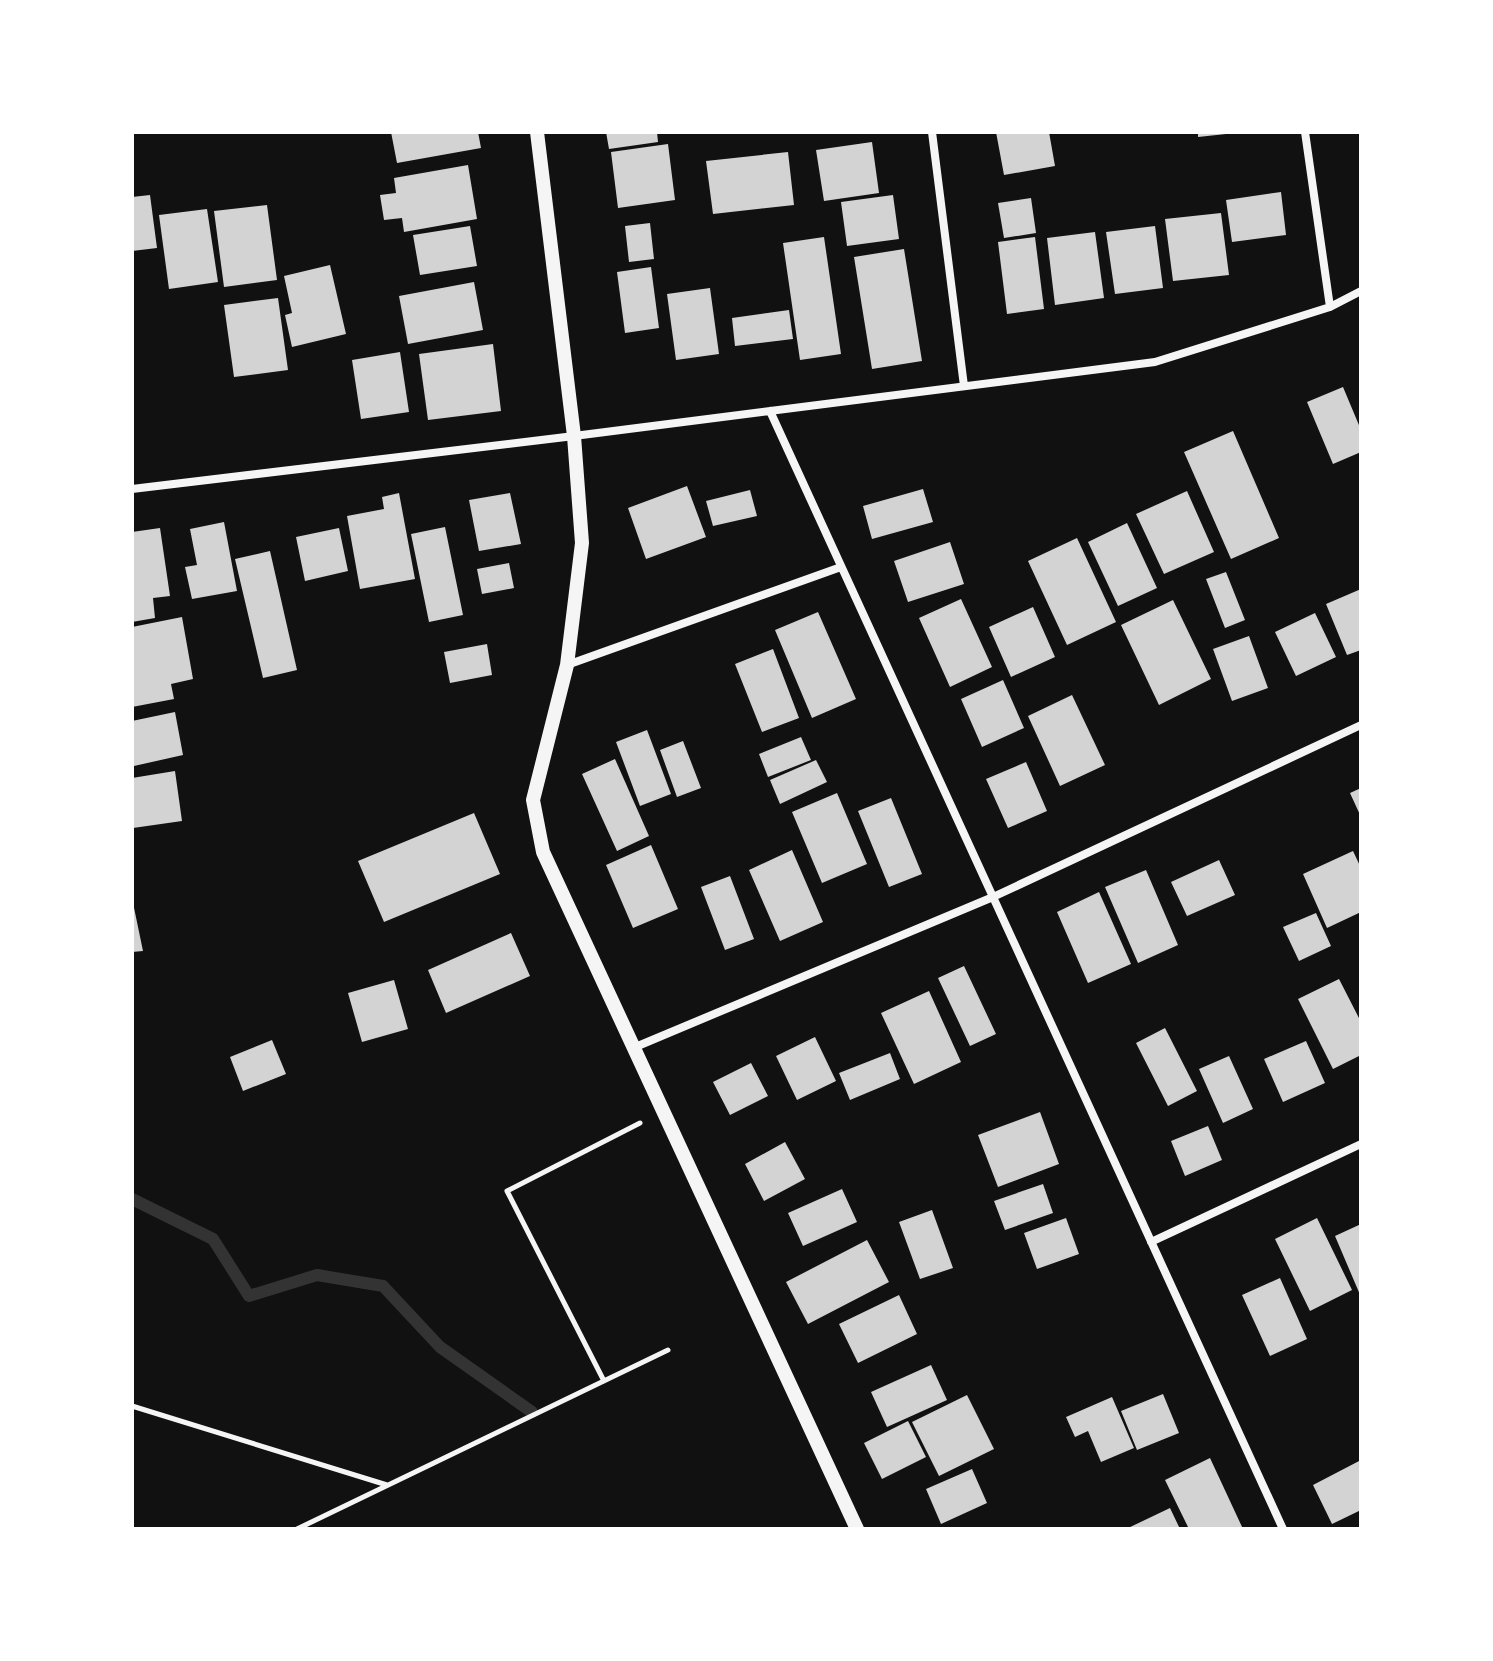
<svg xmlns="http://www.w3.org/2000/svg" width="1493" height="1661" font-family="Ubuntu,sans-serif">
<style>
.lines{fill:none;stroke-linecap:round;stroke-linejoin:round}
.stream{stroke:#333;stroke-width:12}
.building{fill:#d3d3d3}
.path{stroke:#f5f5f5;stroke-width:5}
.minor{stroke:#f5f5f5;stroke-width:8}
.tertiary{stroke:#f5f5f5;stroke-width:14}
</style>
<rect width="100%" height="100%" fill="#111"/>
<g class="lines">
<path class="stream" d="M132,1199l81,40 36,57 68,-21 66,11 57,61 92,65"/>
</g>
<path class="building" d="M391,132h87l3,16 -84,15z
M606,132h51l1,10 -49,7z
M996,132h53l6,34 -51,9z
M1198,132h28v2l-28,3z
M872,142l7,51 -55,8 -8,-51z
M668,144l7,56 -57,8 -7,-56z
M788,152l6,53 -81,9 -7,-53z
M468,165l9,54 -73,13 -2,-14 -18,2 -4,-25 16,-2 -2,-15z
M1281,192l5,43 -54,7 -6,-42z
M150,195l7,53 -25,3v-54z
M893,195l6,44 -52,7 -6,-44z
M1031,198l5,35 -32,5 -6,-35z
M267,205l10,75 -53,7 -10,-76z
M207,209l11,73 -49,7 -10,-74z
M1221,213l8,62 -56,6 -8,-62z
M650,223l4,36 -25,3 -4,-36z
M470,226l7,40 -57,9 -7,-40z
M1155,226l8,62 -48,6 -9,-62z
M1095,232l9,66 -49,7 -8,-67z
M824,237l17,117 -41,6 -17,-117z
M1035,237l9,72 -37,5 -9,-72z
M904,249l18,112 -50,8 -18,-112z
M330,265l16,69 -54,13 -7,-32 7,-2 -8,-37z
M651,267l8,61 -34,5 -8,-61z
M474,282l9,48 -75,14 -9,-48z
M710,288l9,66 -43,6 -9,-66z
M278,298l10,72 -54,7 -10,-72z
M789,310l4,29 -58,7 -3,-28z
M493,344l8,67 -73,9 -9,-66z
M400,352l9,60 -48,7 -9,-59z
M1343,387l18,43v22l-28,12 -26,-62z
M1233,431l46,107 -48,21 -47,-107z
M687,486l19,51 -60,22 -18,-51z
M923,489l10,33 -61,17 -9,-33z
M750,490l7,26 -44,10 -7,-25z
M1187,491l27,61 -50,22 -28,-60z
M399,493l16,86 -55,10 -13,-73 37,-7 -2,-12z
M510,493l11,51 -42,7 -10,-51z
M224,522l13,69 -45,8 -7,-32 12,-2 -7,-36z
M1127,523l30,65 -39,18 -30,-64z
M445,527l18,88 -34,7 -18,-88z
M160,528l10,68 -17,2 2,20 -23,4v-90z
M339,528l9,43 -43,10 -9,-44z
M1077,538l39,84 -49,23 -39,-84z
M950,542l14,42 -56,18 -14,-41z
M270,551l27,119 -34,8 -28,-119z
M509,563l5,25 -32,6 -5,-25z
M1226,572l19,48 -20,8 -19,-49z
M1361,589v61l-14,5 -21,-51z
M961,599l31,68 -42,20 -31,-69z
M1173,600l38,79 -52,26 -38,-80z
M1033,607l22,50 -44,20 -22,-50z
M818,612l38,87 -44,19 -37,-88z
M1315,613l21,44 -40,19 -21,-44z
M182,617l11,62 -22,5 3,15 -42,8v-80z
M1249,636l19,52 -36,13 -19,-52z
M487,644l5,31 -42,8 -6,-31z
M773,649l26,69 -37,14 -27,-68z
M1003,680l21,48 -42,19 -21,-48z
M1072,695l33,70 -45,21 -32,-70z
M175,712l8,43 -49,11 -2,-45z
M647,730l24,64 -31,12 -24,-64z
M801,737l10,23 -43,17 -9,-23z
M683,741l18,47 -24,9 -17,-47z
M615,759l34,77 -32,15 -35,-77z
M816,760l11,22 -47,22 -10,-24z
M1026,762l21,49 -39,17 -22,-49z
M175,771l7,50 -49,7 -1,-50z
M1361,788v29l-11,-24z
M837,793l30,71 -45,19 -30,-71z
M891,798l31,76 -33,13 -31,-76z
M474,813l26,61 -116,48 -26,-61z
M651,845l27,64 -45,19 -27,-63z
M792,850l31,72 -43,19 -31,-71z
M1353,851l8,17v44l-34,16 -24,-54z
M1219,860l16,35 -48,21 -16,-34z
M1146,870l32,75 -40,18 -33,-76z
M730,876l24,63 -29,11 -24,-63z
M1099,892l32,72 -43,19 -31,-71z
M132,898l11,53 -11,1z
M1316,913l15,33 -32,15 -16,-34z
M511,933l19,43 -84,37 -18,-43z
M964,966l32,68 -26,12 -32,-68z
M1339,979l22,43v33l-28,14 -35,-70z
M394,980l14,49 -46,13 -14,-49z
M929,991l32,71 -47,22 -33,-71z
M1165,1028l32,63 -29,15 -32,-63z
M815,1037l21,44 -39,19 -21,-44z
M272,1040l14,34 -43,17 -13,-34z
M1306,1041l19,42 -42,19 -19,-43z
M890,1053l10,26 -50,21 -11,-27z
M1229,1056l24,53 -30,14 -24,-54z
M751,1063l17,33 -38,19 -17,-33z
M1040,1112l19,52 -61,23 -20,-52z
M1208,1126l14,34 -37,16 -14,-35z
M785,1142l20,37 -41,22 -19,-37z
M1043,1184l10,29 -48,17 -11,-29z
M842,1189l15,33 -54,24 -15,-33z
M932,1210l21,58 -33,11 -21,-57z
M1066,1218l13,36 -42,15 -13,-36z
M1317,1218l35,72 -42,21 -35,-72z
M1361,1224v73l-26,-61z
M867,1240l22,42 -81,42 -22,-42z
M1280,1278l27,61 -37,17 -28,-61z
M899,1295l18,39 -59,29 -19,-39z
M931,1365l16,35 -60,27 -16,-35z
M1163,1394l16,39 -42,17 -16,-39z
M967,1395l27,54 -55,27 -27,-54z
M1112,1397l22,51 -33,14 -13,-31 -13,6 -9,-20z
M908,1421l18,36 -44,22 -18,-36z
M1210,1458l33,71h-54l-24,-49z
M1361,1460v50l-29,14 -19,-39z
M972,1469l15,34 -46,21 -15,-35z
M1170,1508l10,21h-54z"/>
<g class="lines">
<path class="path" d="M604,1381l-97,-190 133,-68
M132,1406l255,79
M297,1529l371,-179"/>
<path class="minor" d="M932,132l32,254
M1305,132l25,175
M770,411l513,1118
M132,489l442,-53 581,-74 175,-55 31,-16
M567,665l274,-98
M633,1048l360,-151 368,-172
M1151,1242l210,-98"/>
<path class="tertiary" d="M537,132l37,304 8,107 -15,122 -34,135 10,52 314,677"/>
</g>
<rect width="1493" height="1661" fill="none" stroke="#ffffff" stroke-width="268"/>
</svg>
